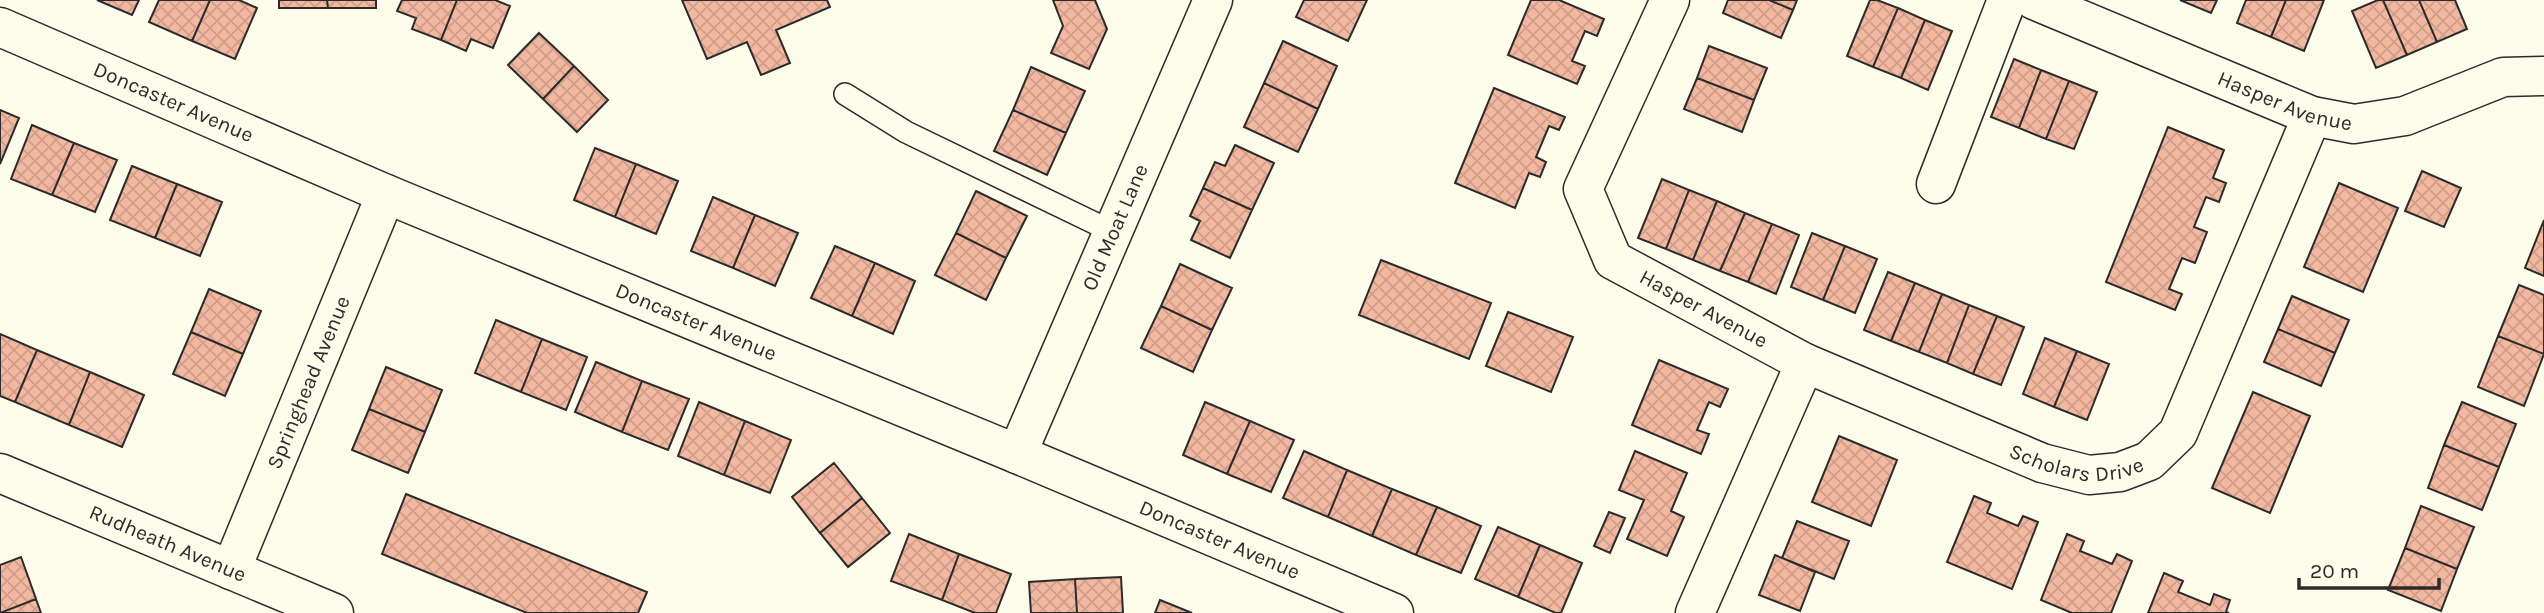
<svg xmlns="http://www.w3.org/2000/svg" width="2544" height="613" font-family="Karla,sans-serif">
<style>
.building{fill:url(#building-cross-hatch);stroke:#2b2b2b;stroke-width:2}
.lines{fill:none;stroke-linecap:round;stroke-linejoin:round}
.service-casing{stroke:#2b2b2b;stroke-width:24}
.minor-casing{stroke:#2b2b2b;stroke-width:41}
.service{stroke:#fdfbea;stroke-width:21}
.minor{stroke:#fdfbea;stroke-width:38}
.labels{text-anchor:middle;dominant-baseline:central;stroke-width:5;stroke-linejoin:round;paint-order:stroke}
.street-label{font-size:21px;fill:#2b2b2b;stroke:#fdfbea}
</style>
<defs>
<pattern id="building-cross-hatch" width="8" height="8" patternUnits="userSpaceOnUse" patternTransform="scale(1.75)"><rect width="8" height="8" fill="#f2b8a0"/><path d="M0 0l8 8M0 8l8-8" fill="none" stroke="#d09e8a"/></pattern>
</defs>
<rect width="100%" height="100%" fill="#fdfbea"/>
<path class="building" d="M97,0h42l-7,15z
M159,0h51l-18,41 -43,-19z
M210,0h29l18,8 -22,51 -43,-18z
M279,0h48l1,8h-49z
M327,0h49v8h-48z
M402,0h55l-16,40 -29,-11 4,-11 -19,-7z
M457,0h38l15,6 -17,42 -22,-9 -5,12 -25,-11z
M682,0h145l3,7 -54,23 14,33 -29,12 -14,-33 -40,17z
M1053,0h42l12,29 -18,40 -38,-16 12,-27z
M1304,0h63l-19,41 -52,-24z
M1531,0h28l45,19 -7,17 -12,-5 -13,30 13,5 -8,18 -69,-29z
M1728,0h41l24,10 -12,28 -58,-25z
M1769,0h28l-4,10z
M1870,0h7l21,8 -25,59 -26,-11z
M2180,0h37l-6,13z
M2246,0h40l-15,37 -34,-14z
M2286,0h38l-20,51 -33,-14z
M2378,0h5l24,55 -31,13 -24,-57z
M2383,0h36l18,42 -30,13z
M2419,0h36l12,29 -30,13z
M1898,8l27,12 -24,58 -28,-11z
M1925,20l27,11 -24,59 -27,-12z
M539,33l35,33 -31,33 -35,-34z
M1283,41l54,25 -19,43 -54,-26z
M1709,46l58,22 -13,32 -57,-22z
M2014,59l27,11 -22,58 -28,-11z
M574,66l34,34 -31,32 -34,-33z
M1031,67l54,24 -19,42 -53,-23z
M2041,70l28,11 -23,58 -27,-11z
M1697,78l57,22 -12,32 -58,-23z
M2069,81l28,11 -23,57 -28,-10z
M1264,83l54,26 -20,43 -54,-25z
M1494,88l71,29 -6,13 -10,-4 -13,31 10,5 -6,15 -11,-4 -14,35 -60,-25z
M0,110l19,8 -19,46z
M1013,110l53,23 -19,42 -53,-24z
M32,125l42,18 -22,52 -41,-16z
M2168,127l56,23 -11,28 13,5 -7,19 -13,-5 -12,30 13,5 -12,31 -13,-5 -13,31 13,5 -7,16 -69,-28z
M74,143l43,17 -22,52 -43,-17z
M1235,145l39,18 -22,47 -49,-22 12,-26 10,4z
M595,148l41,16 -21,53 -41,-17z
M636,164l42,17 -22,53 -41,-17z
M132,166l45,18 -22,54 -45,-18z
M2422,171l39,17 -17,39 -39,-16z
M1662,179l27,11 -23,59 -28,-11z
M2339,183l59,25 -35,84 -59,-25z
M177,184l45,18 -22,54 -45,-18z
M1203,188l49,22 -22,48 -39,-18 9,-19 -10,-5z
M1689,190l28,11 -24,59 -27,-11z
M976,191l51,25 -21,42 -50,-25z
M713,197l42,18 -22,53 -42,-17z
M1717,201l28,12 -25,58 -27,-11z
M1745,213l27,11 -24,58 -28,-11z
M755,215l43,18 -23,53 -42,-18z
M2544,220v56l-19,-8z
M1772,224l27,11 -23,59 -28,-12z
M956,233l50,25 -20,42 -51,-25z
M1812,233l33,13 -22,54 -32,-13z
M835,246l40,17 -23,53 -41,-18z
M1845,246l32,13 -22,54 -32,-13z
M1381,260l110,43 -22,56 -110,-44z
M875,263l40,18 -22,53 -41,-18z
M1180,264l52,24 -20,42 -51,-24z
M1888,272l27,11 -24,58 -27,-11z
M1915,283l27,11 -23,58 -28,-11z
M2519,285l25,10v59l-46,-18z
M209,289l52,22 -18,43 -52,-22z
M1942,294l27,11 -22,58 -28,-11z
M2292,296l57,24 -14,33 -57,-24z
M1969,305l28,11 -24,58 -26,-11z
M1161,306l51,24 -19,42 -52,-24z
M1508,312l65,25 -22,55 -65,-26z
M1997,316l27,11 -23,58 -28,-11z
M496,320l46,19 -21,53 -46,-19z
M2278,329l57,24 -14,33 -57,-24z
M191,332l52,22 -18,42 -52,-22z
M0,334l37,16 -22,52 -15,-6z
M2498,336l46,18 -20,52 -46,-19z
M2045,338l32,13 -23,56 -31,-13z
M542,339l45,18 -21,53 -45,-18z
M37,350l53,22 -21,53 -54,-23z
M2077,351l32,13 -22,56 -33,-13z
M1659,360l69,29 -8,18 -11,-5 -12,28 12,4 -8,20 -69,-29z
M596,362l46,19 -20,51 -47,-20z
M386,367l56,23 -17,42 -56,-23z
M90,372l54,23 -22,52 -53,-22z
M642,381l47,18 -21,51 -46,-18z
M2253,392l57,24 -40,97 -58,-25z
M699,402l46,19 -21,54 -46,-19z
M1205,402l45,19 -23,53 -44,-19z
M2462,402l54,22 -17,43 -55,-22z
M369,409l56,23 -17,41 -56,-23z
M745,421l46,19 -21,53 -46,-18z
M1250,421l44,19 -23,52 -44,-18z
M1839,436l58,24 -26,66 -59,-24z
M2444,445l55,22 -17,43 -54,-22z
M1304,451l43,19 -19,47 -45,-19z
M1635,451l52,22 -16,38 13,6 -17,39 -40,-17 17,-39 -25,-10z
M834,463l28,35 -42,35 -28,-36z
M1347,470l45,19 -20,47 -44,-19z
M1392,489l45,18 -21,48 -44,-19z
M406,494l241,98 -9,21h-111l-145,-59z
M1974,496l17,7 -4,10 31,13 5,-10 15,6 -26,67 -65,-27z
M862,498l28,35 -42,34 -28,-34z
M2421,506l53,21 -17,42 -52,-21z
M1437,507l44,19 -20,47 -45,-18z
M1609,512l16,6 -15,35 -16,-7z
M1797,521l52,20 -15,38 -52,-21z
M1498,527l42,18 -22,52 -43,-18z
M909,534l50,20 -17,46 -51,-19z
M2067,534l17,7 -4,10 32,13 5,-10 15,7 -21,52h-39l-31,-13z
M1540,545l42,18 -21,50h-5l-38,-16z
M2405,548l52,21 -16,42 -53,-21z
M959,554l52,20 -15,39h-21l-33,-13z
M1775,555l40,17 -15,39 -41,-16z
M21,557l15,42 -36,14v-48z
M2164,573l19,8 -5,11 32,13 4,-11 16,6 -4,12 3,1h-81z
M1121,577l2,36h-46l-2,-34z
M1075,579l2,34h-46l-2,-31z
M36,599l5,14h-41z
M1160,600l32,13h-37z"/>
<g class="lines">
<defs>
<path id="service" d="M845,94l61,38 205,99"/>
<g id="minor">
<path id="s1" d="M1670,0l-87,189 30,71 192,103 -110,250"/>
<path id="s2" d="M2034,0l278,116 42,8 51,-8 98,-39 41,-1"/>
<path id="s3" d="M0,27l386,167 631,260 377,159"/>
<path d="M1936,184l71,-184"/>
<path id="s4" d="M1805,363l237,100 47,12 31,-3 29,-11 29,-28 134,-317"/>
<path id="s5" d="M1017,454l196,-454"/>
<path id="s6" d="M0,473l334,140"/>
<path id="s7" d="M231,570l155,-376"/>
</g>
</defs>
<use href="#service" class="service-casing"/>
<use href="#minor" class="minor-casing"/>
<use href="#service" class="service"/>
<use href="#minor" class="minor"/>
</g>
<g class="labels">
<g class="street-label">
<text stroke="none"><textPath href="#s2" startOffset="271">Hasper Avenue</textPath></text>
<text stroke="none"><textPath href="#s3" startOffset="189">Doncaster Avenue</textPath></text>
<text stroke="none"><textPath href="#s5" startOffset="247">Old Moat Lane</textPath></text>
<text stroke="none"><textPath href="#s1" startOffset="388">Hasper Avenue</textPath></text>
<text stroke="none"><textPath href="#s3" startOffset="756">Doncaster Avenue</textPath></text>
<text stroke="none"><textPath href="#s7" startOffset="203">Springhead Avenue</textPath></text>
<text stroke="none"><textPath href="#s4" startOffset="292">Scholars Drive</textPath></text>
<text stroke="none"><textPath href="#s3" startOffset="1323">Doncaster Avenue</textPath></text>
<text stroke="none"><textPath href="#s6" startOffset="182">Rudheath Avenue</textPath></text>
</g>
</g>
<path d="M2299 578v10h140v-10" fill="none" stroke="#2b2b2b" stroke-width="3.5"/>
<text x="2310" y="578" font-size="21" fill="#2b2b2b" stroke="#fdfbea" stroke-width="5" paint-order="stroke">20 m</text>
</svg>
